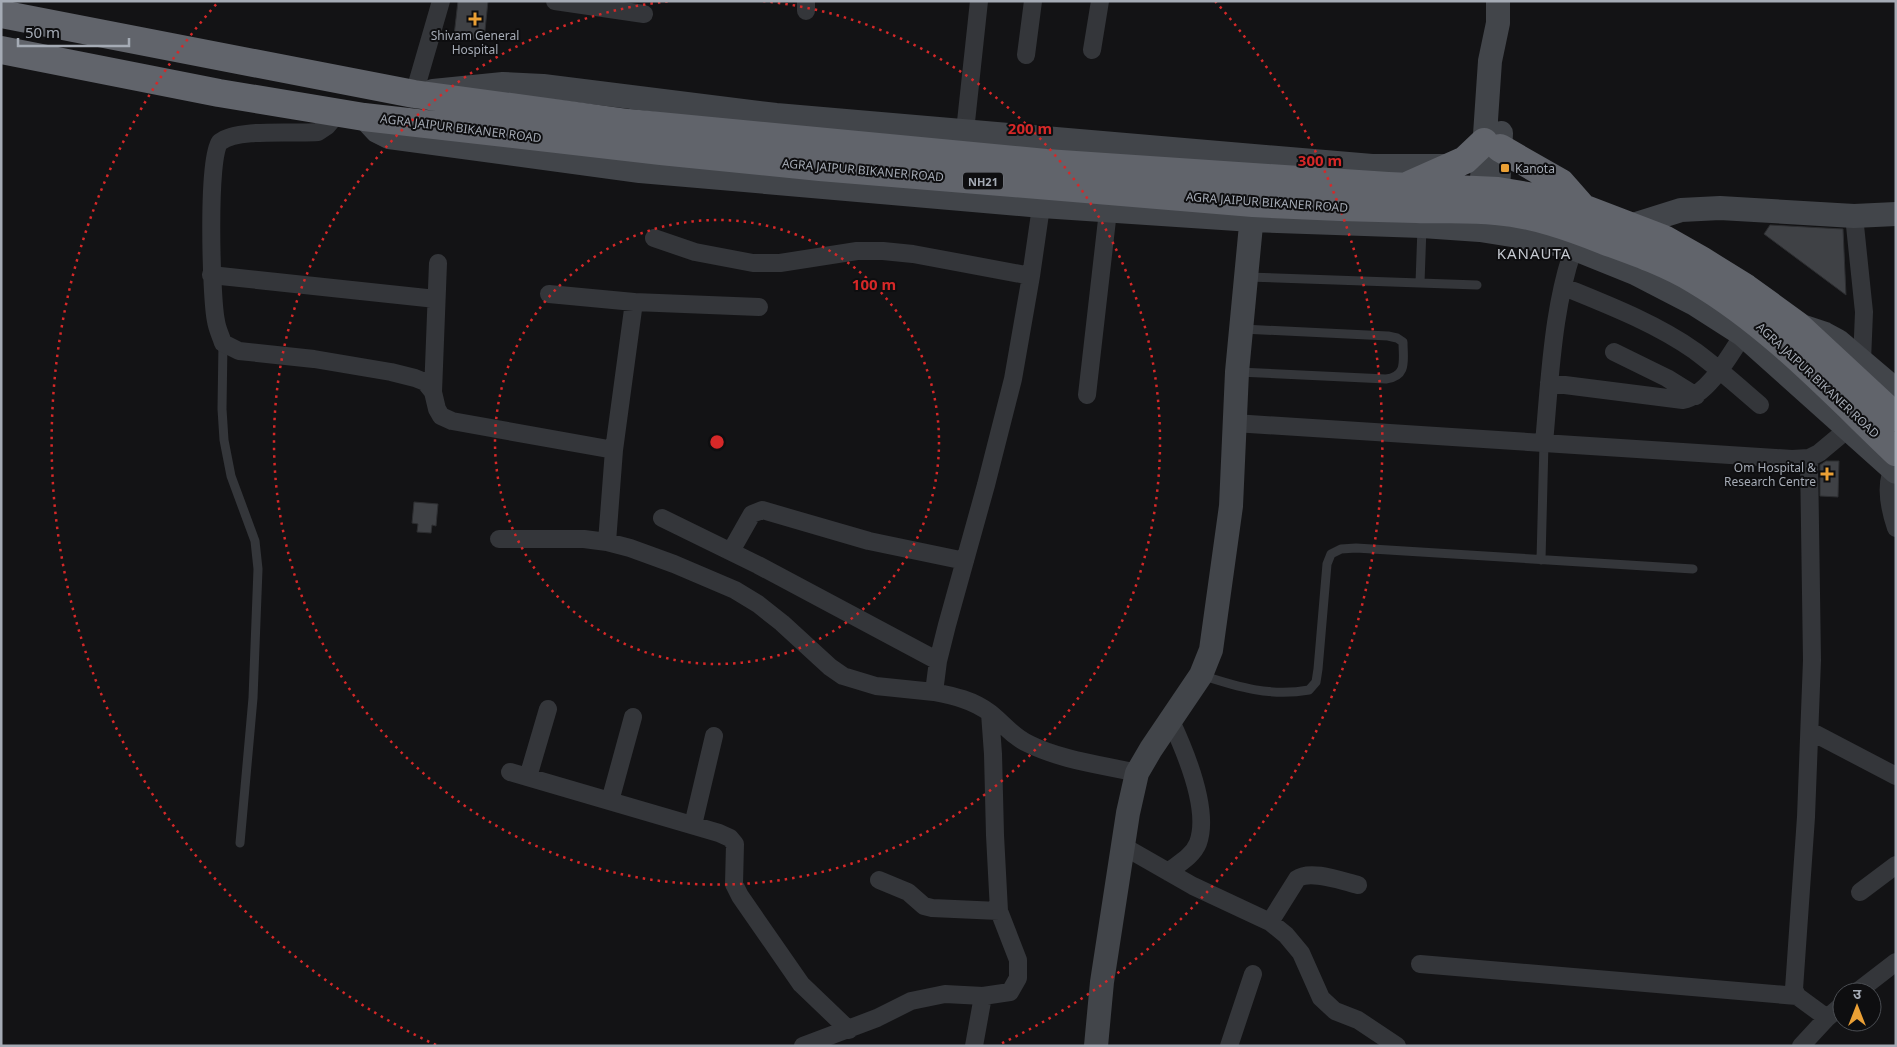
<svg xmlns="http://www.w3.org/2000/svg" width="1897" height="1047" font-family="'Noto Sans','Noto Sans Devanagari',sans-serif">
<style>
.building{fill:#3f4145;stroke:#2d2e31}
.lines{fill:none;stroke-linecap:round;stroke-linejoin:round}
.lane{stroke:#34363a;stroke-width:9}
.street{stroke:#34363a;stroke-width:18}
.secondary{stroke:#42454a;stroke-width:24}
.highway{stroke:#61646b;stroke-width:28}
.ring{fill:none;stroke:#d62828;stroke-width:2.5;stroke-dasharray:2.5 5}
.poi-dot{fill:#eba035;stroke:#0e0e10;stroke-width:2}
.labels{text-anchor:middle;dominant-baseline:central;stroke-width:4;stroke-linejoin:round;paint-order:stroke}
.shield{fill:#0e0e10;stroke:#787c84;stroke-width:1}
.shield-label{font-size:11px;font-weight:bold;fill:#a5abb5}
.poi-label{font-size:12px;fill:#a5abb5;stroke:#0e0e10}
.street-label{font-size:12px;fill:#a5abb5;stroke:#0e0e10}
.quarter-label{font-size:15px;letter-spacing:1px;fill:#c6cad1;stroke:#0e0e10}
.centre{fill:#d62828;stroke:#0e0e10;stroke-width:2.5}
.ring-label{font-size:15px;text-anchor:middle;font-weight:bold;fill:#d62828;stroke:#0e0e10;stroke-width:4;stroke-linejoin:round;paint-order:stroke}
</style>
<rect width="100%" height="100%" fill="#131315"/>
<path class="building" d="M458,1h30l-4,39 -30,-4z
M1770,225l73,4 3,66 -82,-61z
M1826,461h13l-1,36 -18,-1v-31z
M414,502l24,2 -2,22 -4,-1 -1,8 -14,-1 1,-8 -6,-1z"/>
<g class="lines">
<path class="lane" d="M1247,277l230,8
M1420,283l2,-56
M223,343l-1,66 2,31 7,36 24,65 3,28 -5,129 -13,145
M1238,372l148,7c22,-3 17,-19 17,-37l-6,-4 -9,-2 -145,-7
M1541,560l3,-117
M1201,675c37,12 69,22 108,15l7,-8 2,-13 9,-105 4,-10 10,-5 15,-1 337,21"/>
<path class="street" d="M555,1l89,13
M806,11v-10
M1092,50l8,-49
M1026,55l7,-54
M414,94l27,-93
M338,113l-11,13 -9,6c-23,2 -81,-4 -98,10 -13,11 -9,157 -4,179 1,8 5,15 7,22l16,8 75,8 77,13 24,6 10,4 8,10 4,17 4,7 11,5 162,29
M965,131l14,-130
M1043,193l-12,83 -18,103 -27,106 -39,140 -9,36 -4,31c20,4 39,8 56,21 14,11 23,24 39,31 32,16 74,21 108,29
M1854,216l10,96 -2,49
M654,238l41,14 58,11h27l77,-12h26l30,3 118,22
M211,275l225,24
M1564,287c44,18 91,36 131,64 23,17 44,36 65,54
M549,294l85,8 125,5
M1614,352l53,26 29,18
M1549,383l134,17c25,-5 46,-44 60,-65
M433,392l5,-129
M1087,395l21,-184
M1234,423l558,36 17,-1 10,-5 30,-25
M1544,443c6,-65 9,-146 34,-206
M1809,458l3,202 -6,157 -12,172 3,7 30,22
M1896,465c-13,16 -6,45 0,63
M662,518l96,47 180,96
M499,539h85l23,3 23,6 44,16 61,26 23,14 24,19 48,44 13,9 33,10 58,6
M607,542l7,-92 20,-148
M731,551l21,-37 10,-4 107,31 96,20
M1810,731l86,45
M510,772l209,61 11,5 5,6 -1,40 6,12 61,88 48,46
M528,777l20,-68
M610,801l23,-84
M693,825l21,-89
M1123,846l70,40 77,36 16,13 15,18 20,45 14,13 23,9 39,26
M1168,872c10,-8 25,-16 30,-29 12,-33 -13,-92 -27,-122
M879,880l29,12 16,14 8,2 67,3
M1860,892l36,-27
M1270,922l27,-43c13,-10 45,2 61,6
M1420,964l377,32
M1857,992l39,-30
M803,1046l74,-28 34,-17 34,-7 38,2
M974,1046l9,-50 27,-4 8,-14v-18l-19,-49 -4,-76 -2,-81 -3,-41
M1229,1046l24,-72
M1801,1046l26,-28 15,-13"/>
<path class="secondary" d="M433,91l70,-7 40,2 233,29 596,51h78
M364,117l13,14 12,6 251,34 402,35 210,14 170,6 58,4 44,7 49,11 62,25 58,30 50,32 153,137
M1480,208l10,-147 8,-38v-22
M1497,209l4,-76
M1630,226l51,-16 39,-2 134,8 42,-2
M1801,326l24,8 13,7 58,49
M1096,1046l6,-64 26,-169 9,-40 14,-24 50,-74 10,-25 20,-144 6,-134 16,-168"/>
<path class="highway" d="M1,14l413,80 214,29 418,40 342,23 110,5 42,7 43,10 81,31 37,21 45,28 51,37 99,92
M1,50l218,43 145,24 297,34 159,16 433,36c55,3 109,5 163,6 26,1 53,-1 80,2 37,3 74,16 109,30 30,11 62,22 90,39 76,45 137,111 201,172
M1500,148l61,35 22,25
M1411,184l54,-24 19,-18"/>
</g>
<g class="ring">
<circle cx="717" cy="442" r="222"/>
<path d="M763 1A443 443 0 1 1 671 1"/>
<path d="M436 1045A665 665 0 0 1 219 1M1215 1A665 665 0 0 1 998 1045"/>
</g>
<g class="poi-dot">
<path d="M472.5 11.5h5v5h5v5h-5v5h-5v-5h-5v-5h5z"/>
<rect x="1500" y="163" width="10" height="10" rx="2.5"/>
<path d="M1824.5 466.5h5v5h5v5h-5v5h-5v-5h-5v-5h5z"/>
</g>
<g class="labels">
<rect class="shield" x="963" y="172.5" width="40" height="17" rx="4"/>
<g class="shield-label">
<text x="983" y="181">NH21</text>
</g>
<g class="poi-label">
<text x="475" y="35">Shivam General<tspan x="475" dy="14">Hospital</tspan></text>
<text x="1515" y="168" text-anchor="start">Kanota</text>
<text x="1816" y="467" text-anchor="end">Om Hospital &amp;<tspan x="1816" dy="14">Research Centre</tspan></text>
</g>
<g class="street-label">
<text transform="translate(461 128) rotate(7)">AGRA JAIPUR BIKANER ROAD</text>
<text transform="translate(863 170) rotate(5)">AGRA JAIPUR BIKANER ROAD</text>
<text transform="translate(1267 202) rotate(4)">AGRA JAIPUR BIKANER ROAD</text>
<text transform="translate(1818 380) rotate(43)">AGRA JAIPUR BIKANER ROAD</text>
</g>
<g class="quarter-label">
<text x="1534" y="253">KANAUTA</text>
</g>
</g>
<circle cx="717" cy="442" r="8" class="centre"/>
<g class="ring-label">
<text x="1030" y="134">200 m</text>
<text x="1320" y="166">300 m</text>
<text x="874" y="290">100 m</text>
</g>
<rect width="1897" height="1047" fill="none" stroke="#a5abb5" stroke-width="5"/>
<g transform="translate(1857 1007)"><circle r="24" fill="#0e0e10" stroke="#4a4d52"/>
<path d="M0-4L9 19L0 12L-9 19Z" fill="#eba035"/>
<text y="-8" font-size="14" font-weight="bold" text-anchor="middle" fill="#a5abb5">उ</text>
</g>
<path d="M18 38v8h111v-8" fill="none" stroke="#a5abb5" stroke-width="2.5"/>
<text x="25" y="38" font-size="15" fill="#a5abb5" stroke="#0e0e10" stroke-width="4" paint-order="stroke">50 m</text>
</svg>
